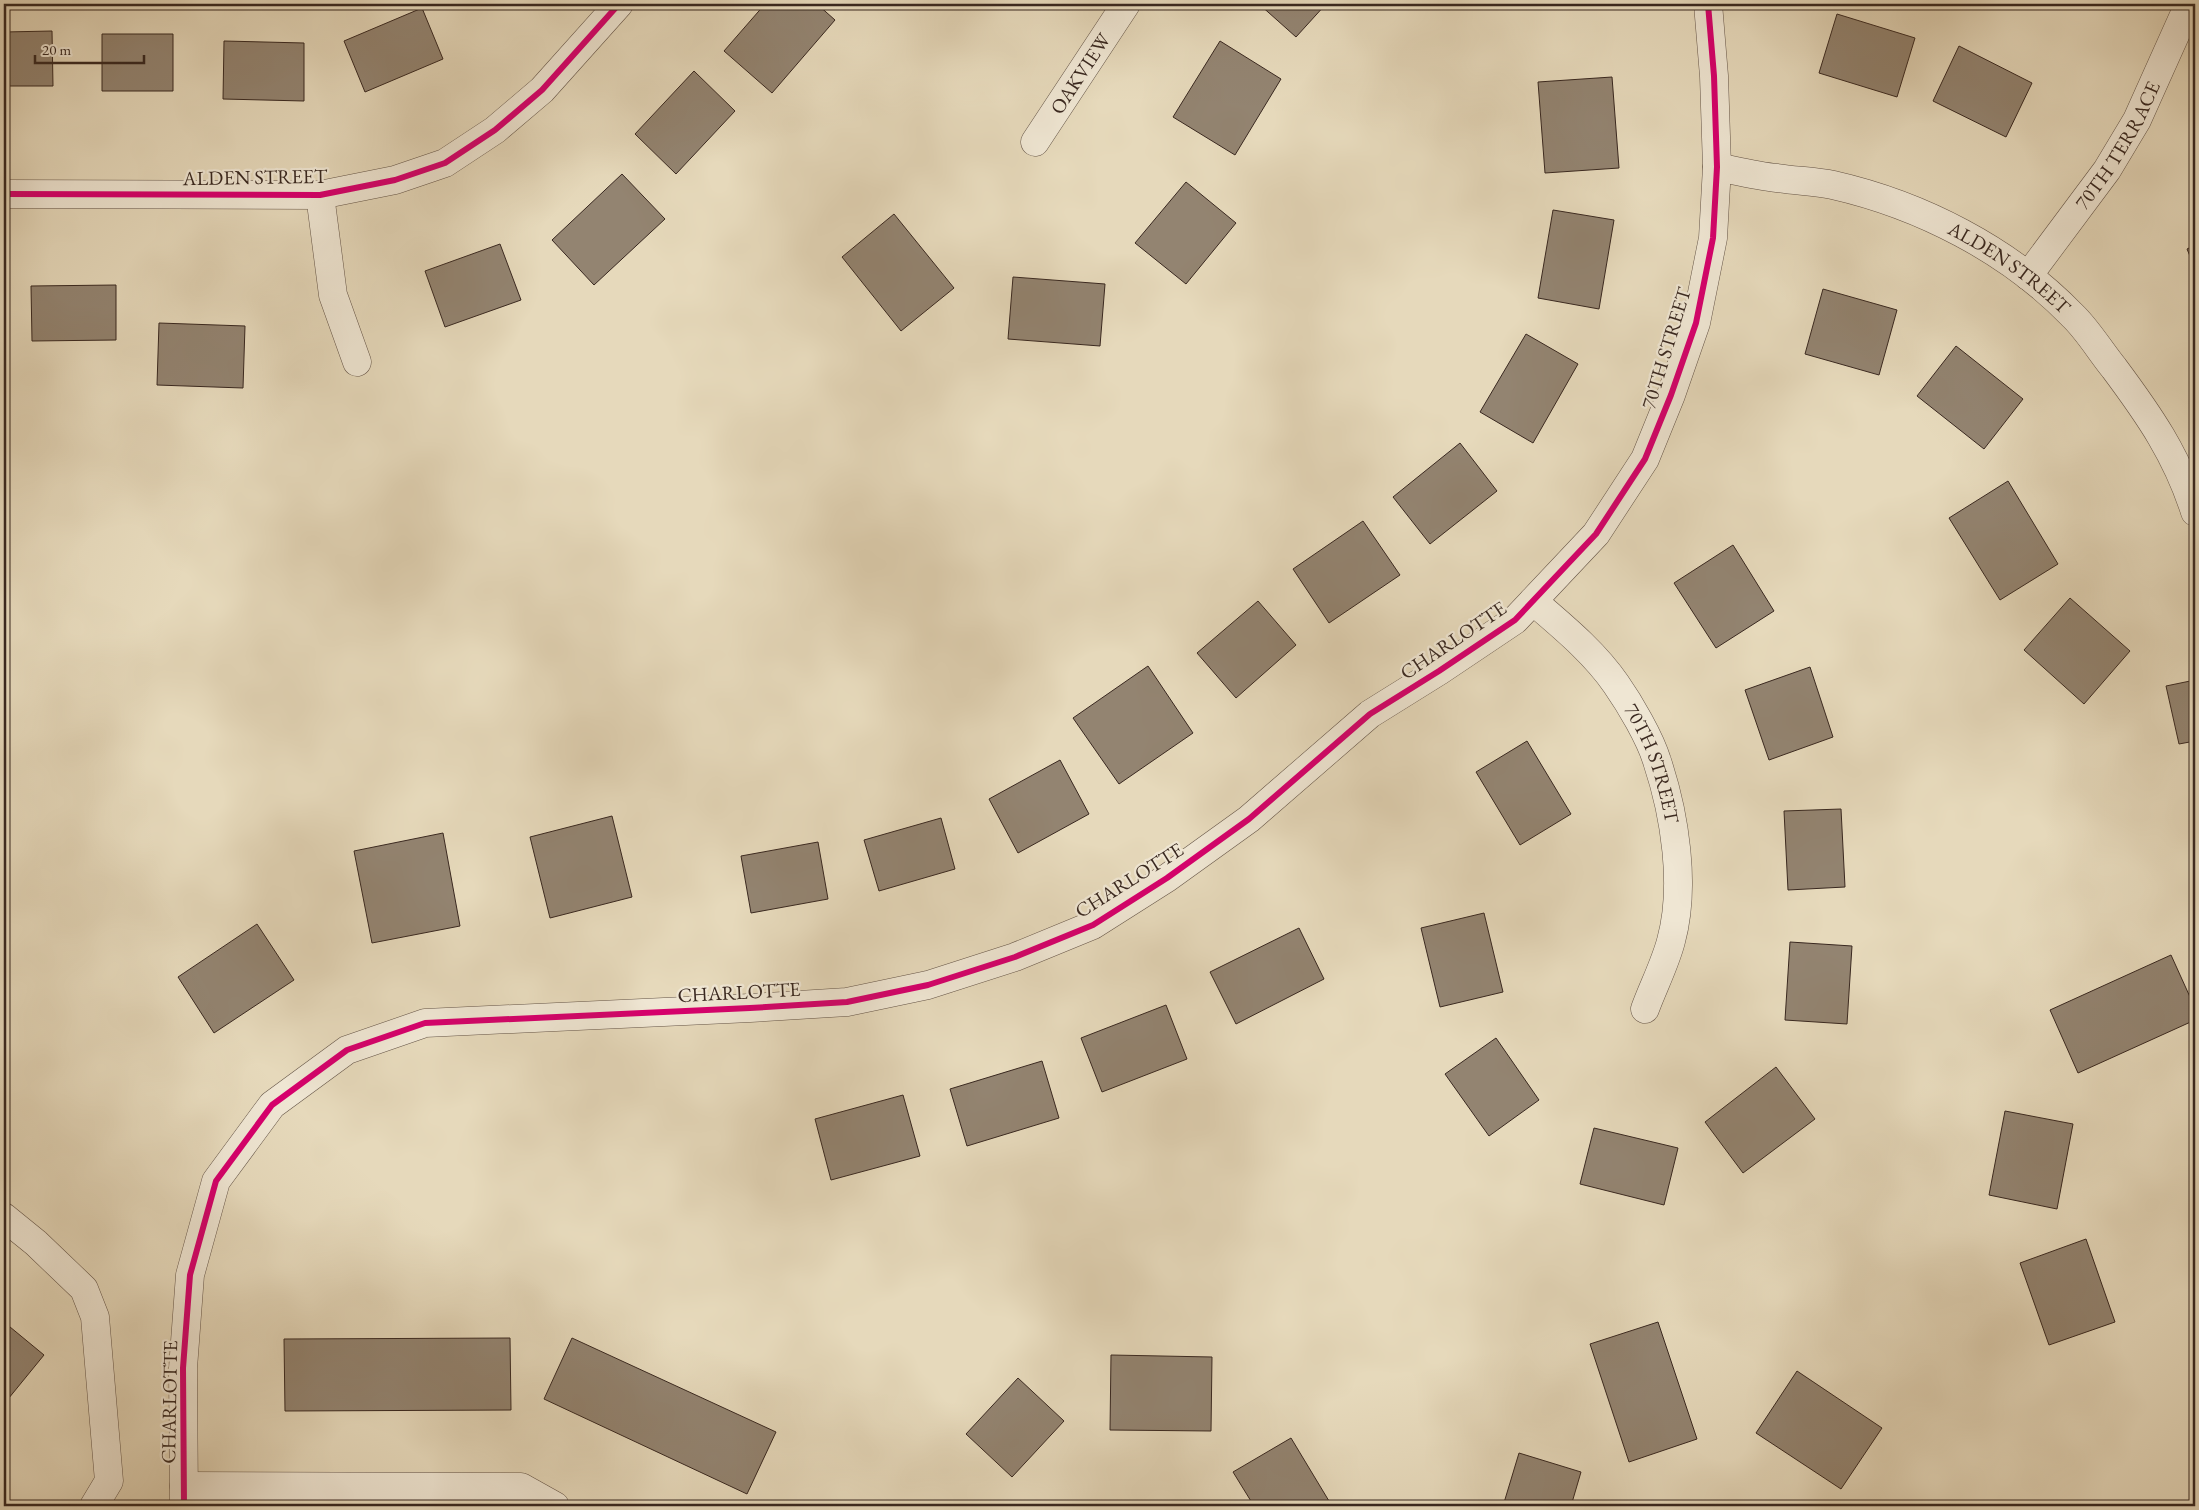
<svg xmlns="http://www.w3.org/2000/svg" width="2199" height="1510" font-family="'EB Garamond',serif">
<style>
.building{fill:#938471;stroke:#392820}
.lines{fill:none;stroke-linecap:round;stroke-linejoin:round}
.street-casing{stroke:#645447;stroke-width:29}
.street{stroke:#efe6d3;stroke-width:28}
.cycleway-casing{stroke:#efe6d3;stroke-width:9}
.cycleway{stroke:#d6006c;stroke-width:6}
.labels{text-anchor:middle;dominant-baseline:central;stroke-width:4.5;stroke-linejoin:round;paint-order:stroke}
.street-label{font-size:20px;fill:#392820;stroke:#efe6d3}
</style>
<rect width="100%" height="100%" fill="#e6d9bb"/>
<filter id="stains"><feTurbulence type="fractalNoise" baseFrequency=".004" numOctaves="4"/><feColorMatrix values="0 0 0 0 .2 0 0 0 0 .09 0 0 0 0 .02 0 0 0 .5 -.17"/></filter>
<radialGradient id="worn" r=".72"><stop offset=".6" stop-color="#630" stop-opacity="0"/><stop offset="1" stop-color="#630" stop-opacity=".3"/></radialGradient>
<path class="building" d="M765,4h52l18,16 -63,73 -48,-42z
M1259,4h67l-30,33z
M422,8l21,51 -78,33 -21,-51z
M1837,14l78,24 -18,59 -78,-24z
M52,31l1,55h-49v-54z
M102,34h71v57h-71z
M224,41l80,2v58l-81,-2z
M1220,41l61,38 -46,76 -62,-38z
M1959,46l73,37 -26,54 -73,-36z
M694,71l41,40 -59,63 -41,-40z
M1612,77l7,91 -74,5 -7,-91z
M622,174l43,45 -71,66 -42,-45z
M1186,182l50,41 -50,61 -51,-41z
M1553,210l61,10 -15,89 -61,-11z
M894,214l60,74 -53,43 -59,-74z
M500,244l21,56 -76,27 -20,-56z
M2195,245v23l-8,-19z
M1013,277l92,7 -5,62 -92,-7z
M116,285v55l-84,1 -1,-55z
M1823,289l74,21 -18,65 -74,-21z
M159,323l86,3 -2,62 -86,-3z
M1526,334l52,30 -45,79 -53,-31z
M1956,346l67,53 -39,50 -67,-53z
M1460,443l37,48 -67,53 -37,-47z
M2008,481l50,83 -58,36 -51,-82z
M1363,521l37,54 -71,48 -36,-54z
M1733,545l41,66 -58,37 -42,-65z
M2070,598l60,53 -46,53 -60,-54z
M1258,601l38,44 -60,53 -39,-45z
M1148,666l45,67 -74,51 -46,-66z
M1810,667l23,70 -64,23 -24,-70z
M2195,680v61l-16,3 -13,-58z
M1527,741l44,73 -51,31 -44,-73z
M1060,760l29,54 -71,39 -29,-54z
M1841,809l4,78 -57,3 -4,-79z
M612,816l20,81 -82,21 -20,-81z
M941,818l14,51 -76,22 -15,-51z
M443,833l17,93 -88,17 -18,-92z
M818,842l10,57 -77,14 -10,-57z
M1484,913l19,79 -63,15 -19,-79z
M257,924l37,56 -80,53 -36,-56z
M1299,928l25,51 -88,45 -26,-52z
M1790,942l62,4 -5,78 -62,-4z
M2171,955l24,53v12l-117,53 -28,-63z
M1166,1005l21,54 -85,33 -21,-54z
M1496,1038l43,62 -50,36 -44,-62z
M1042,1061l17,57 -92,28 -17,-57z
M1776,1067l39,52 -72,54 -38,-51z
M903,1095l17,61 -89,24 -16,-61z
M2005,1111l68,13 -16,85 -68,-14z
M1594,1128l84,20 -14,57 -84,-21z
M2086,1239l29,83 -66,23 -29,-82z
M4,1322l40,33 -40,49z
M1658,1322l39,117 -68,23 -39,-118z
M510,1338l1,72 -226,1 -1,-72z
M572,1338l204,94 -29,62 -203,-95z
M1111,1355l101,2 -1,74 -101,-1z
M1797,1371l85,57 -41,61 -85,-56z
M1018,1378l46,43 -52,56 -46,-43z
M1291,1438l41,68h-78l-21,-34z
M1519,1453l62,19 -10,34h-68z"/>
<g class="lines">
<defs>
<g id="street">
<path id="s1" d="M1035,142l91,-138"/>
<path id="s2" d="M1717,167c20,4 40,9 60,11 18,3 38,3 56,7 88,20 176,65 239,130 16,15 28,36 42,53 35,47 63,87 81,144"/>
<path d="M4,194l316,1 75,-15 50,-17 50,-33 47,-40 77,-86"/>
<path d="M320,195l13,100 24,67"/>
<path id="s3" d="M2028,276l79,-106 30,-50 52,-116"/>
<path id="s4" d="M1533,601c29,25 61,51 83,83 14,20 34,54 41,77 18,54 29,125 14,180 -6,23 -18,46 -26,68"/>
<path d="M4,1217l32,26 48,46 11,28 14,164 -15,25"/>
<path d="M184,1486l337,1 34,19"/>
<path d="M184,1506l-1,-138 7,-93 26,-94 56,-76 75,-55 78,-27 325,-15 97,-6 81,-17 87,-28 78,-32 74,-47 82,-59 121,-105 69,-43 76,-51 81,-86 49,-75 26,-64 25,-72 17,-85 4,-71 -3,-91 -6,-72"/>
</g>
</defs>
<use href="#street" class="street-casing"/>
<use href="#street" class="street"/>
<defs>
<path id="cycleway" d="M4,194l316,1 75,-15 50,-17 50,-33 47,-40 77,-86
M184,1506l-1,-138 7,-93 26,-94 56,-76 75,-55 78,-27 325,-15 97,-6 81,-17 87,-28 78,-32 74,-47 82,-59 121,-105 69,-43 76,-51 81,-86 49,-75 26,-64 25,-72 17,-85 4,-71 -3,-91 -6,-72"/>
</defs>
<use href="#cycleway" class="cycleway-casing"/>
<use href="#cycleway" class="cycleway"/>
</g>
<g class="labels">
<g class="street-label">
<text stroke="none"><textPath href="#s1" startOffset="82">OAKVIEW</textPath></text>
<text stroke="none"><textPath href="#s3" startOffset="159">70TH TERRACE</textPath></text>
<text transform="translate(255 177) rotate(-1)">ALDEN STREET</text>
<text stroke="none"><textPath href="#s2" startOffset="314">ALDEN STREET</textPath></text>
<text transform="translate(1666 348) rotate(-73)">70TH STREET</text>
<text transform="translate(1453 640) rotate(-34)">CHARLOTTE</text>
<text stroke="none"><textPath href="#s4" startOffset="206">70TH STREET</textPath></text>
<text transform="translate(1129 880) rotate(-32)">CHARLOTTE</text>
<text transform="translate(739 992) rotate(-3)">CHARLOTTE</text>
<text transform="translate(169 1402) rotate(-89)">CHARLOTTE</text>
</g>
</g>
<rect width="2199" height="1510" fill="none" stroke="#e6d9bb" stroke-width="20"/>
<rect x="5" y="5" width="2189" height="1500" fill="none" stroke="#392820" stroke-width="2.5"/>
<rect x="10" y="10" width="2179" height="1490" fill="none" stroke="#392820"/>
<path d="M35 55v8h109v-8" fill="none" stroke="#392820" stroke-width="2.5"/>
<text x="42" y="55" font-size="15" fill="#392820" stroke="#efe6d3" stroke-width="4" paint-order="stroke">20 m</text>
<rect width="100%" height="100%" filter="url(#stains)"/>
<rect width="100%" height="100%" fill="url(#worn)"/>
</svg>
